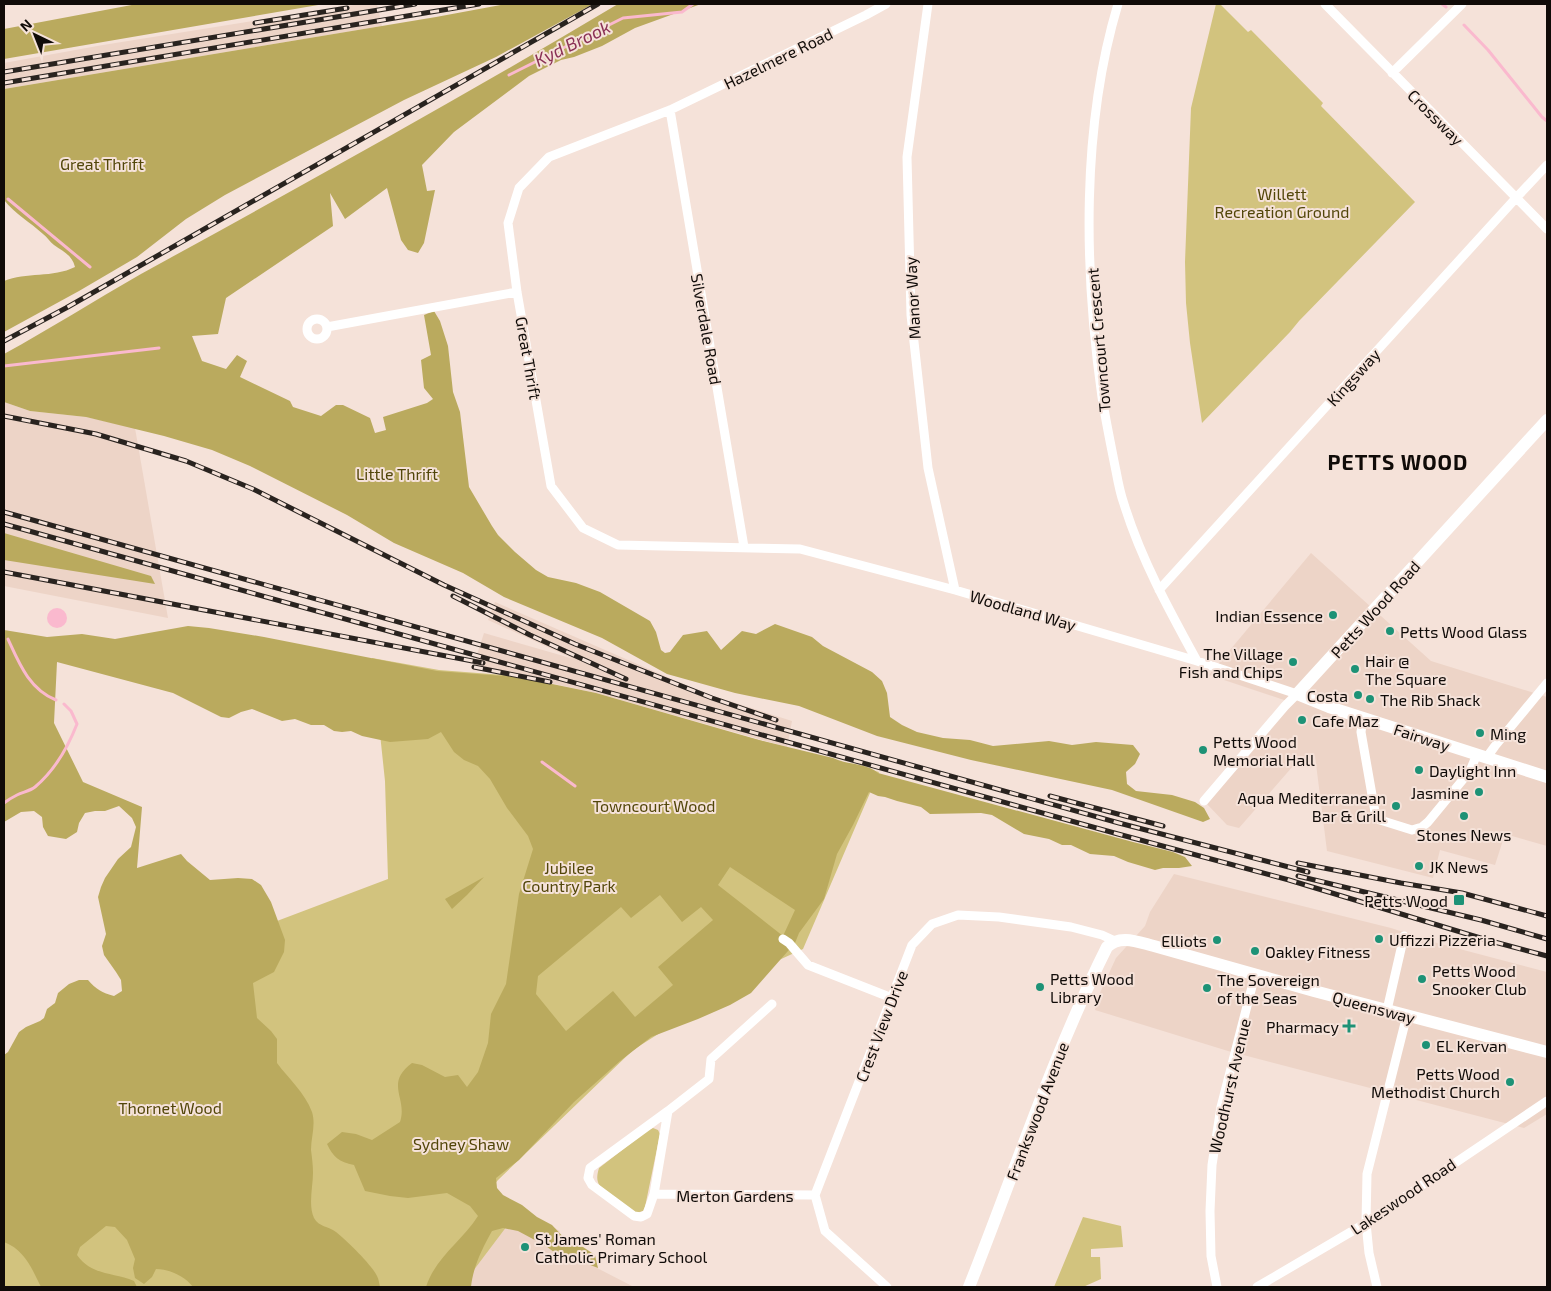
<svg xmlns="http://www.w3.org/2000/svg" width="1551" height="1291" font-family="'Exo 2',sans-serif">
<style>
.built{fill:#edd4c7}
.green{fill:#d2c37e}
.forest{fill:#baaa5e;fill-rule:evenodd}
.water{fill:#fab9ce}
.lines{fill:none;stroke-linecap:round;stroke-linejoin:round}
.stream{stroke:#fab9ce;stroke-width:3}
.street{stroke:#fff;stroke-width:9}
.secondary{stroke:#fff;stroke-width:12}
.rail-casing{stroke:#29231f;stroke-width:5}
.rail{stroke:#f5e2d9;stroke-width:3;stroke-dasharray:9;stroke-linecap:butt}
.poi-dot{fill:#1d9276;stroke:#f5e2d9;stroke-width:2}
.labels{text-anchor:middle;dominant-baseline:central;stroke-width:4;stroke-linejoin:round;paint-order:stroke}
.street-label{font-size:16px;fill:#100b08;stroke:#f5e2d9}
.park-label{font-size:16px;fill:#524609;stroke:#f5e2d9}
.poi-label{font-size:16px;fill:#100b08;stroke:#f5e2d9;text-anchor:start}
.water-label{font-size:18px;font-style:italic;fill:#8a3055;stroke:#f5e2d9}
.district-label{font-size:21px;font-weight:bold;letter-spacing:1px;fill:#100b08;stroke:#f5e2d9}
</style>
<rect width="100%" height="100%" fill="#f5e2d9"/>
<path class="built" d="M360,4h17l5,22 -378,63v-26l99,-18z
M4,402l26,9 56,6 49,11 33,190 -164,-32z
M1311,553l120,108 116,36v149l-42,-12 -10,31 -55,-15 -7,28 -106,-27 -12,-95 -15,2 -61,70 -12,-3 -21,-22 84,-101 -81,-27z
M495,602l209,91 88,28 -5,26 -191,-54 -79,-17 -45,-6 12,-37 90,26 -86,-39z
M1174,874l217,54 46,15 110,29v142l-23,14 -296,-77 -133,-41 4,-15 17,-37 29,-32 5,-14z
M513,1207l47,24 -4,5 24,21 19,12 35,18h-184z"/>
<path class="green" d="M1216,4h4l28,28 3,-2 72,73 -2,3 94,96 -116,119 -9,11 -88,91 -12,-80 -4,-40 -1,-41 6,-154z
M372,658l67,12 78,6 362,96 -76,177 -24,11 -64,38 -82,52 -135,130 -18,22 30,20 -49,65h-457v-224l273,-142 111,-42 -3,-98z
M653,1128l5,2 2,4 -15,73 -2,4 -7,2 -36,-27c-4,-6 -3,-11 -1,-18l49,-38z
M1083,1217l38,9 2,21 -32,2v8h9l1,22 -18,8h-29z"/>
<path class="forest" d="M137,4h187l-320,55v-30z
M506,4h87l-97,53 -92,43 -179,95 -39,24 -49,38 -58,34 -75,41v-51c22,-9 49,-3 71,-14 -3,-12 -11,-15 -21,-22 -4,-3 -7,-8 -11,-11 -13,-12 -28,-20 -39,-34v-111l432,-72z
M618,4h83l-66,24 -33,18 -28,11 -13,3 -32,16 -75,56 -32,33 5,26 8,-1 -11,53 -6,10 -10,-3 -7,-10 -14,-52 -42,31 -15,-26 3,33 -107,72 -8,36 -26,2 10,25 24,8 11,-14 10,6 -7,16 50,24 3,6 28,9 15,-11h7l27,13 5,15 11,-3 -3,-13 44,-14 6,-4 -9,-11 -3,-28 10,-5 -7,-40 10,-4 6,10 8,25 5,46 7,20 9,75 23,39 6,9 17,17 21,18 12,7 28,6 24,9 50,29 6,11 5,18 4,3 5,-1 13,-17 24,-4 14,19 21,-19 14,3 19,-10 37,13 11,9 49,26 10,9 5,12 3,24 12,8 15,7 26,6 27,2 23,6 56,-5 23,4 24,-3 37,3 7,9 -5,10 -9,8 1,12 9,7 36,4 23,7 9,6 6,11 -7,3 -91,-32 -141,-30 -94,-24 -78,-30 -64,-13 -68,-19 -65,-36 -98,-41 -41,-24 -69,-30 -47,-28 -97,-49 -38,-16 -48,-14 -78,-19 -56,-6 -26,-9v-48c46,-25 91,-54 137,-80 160,-88 320,-176 477,-270z
M4,533l147,43 4,8 -151,-24z
M188,626l21,2 55,9 173,34 81,6 78,16 163,47 74,18c14,7 34,5 45,15l255,69 40,10 12,5 7,9 -13,2h-16l-8,2 -27,-8 -14,-6 -24,-2 -19,-9h-9l-13,-6 -25,-5 -32,-19 -11,-2 -51,1 -9,-7 -24,-6 -12,-4 -7,-1 -9,-4 -16,33 -16,29 -13,45 -25,34 -4,10 -44,50 -21,12 -32,14 -47,18 -31,24 -46,41 -55,58 -23,18 1,10 6,7 19,10 15,12 15,8 18,19 13,3 12,8 3,13 -23,-9 -16,-3 -13,-10 -28,-15 -15,-3 -11,3c-10,18 -19,36 -21,56h-45c9,-29 36,-46 52,-71l-8,-10 -23,-13 -39,5 -18,-2 -25,-5 -11,-26c-15,-3 -21,-8 -27,-21l15,-12 14,2 16,6 28,-18c8,-24 -16,-38 12,-59l10,2 23,12 13,-2 9,12 11,-15 10,-29 3,-29 15,-30 13,-90 14,-45 -5,-13 -21,-28 -17,-29 -12,-13 -14,-6 -10,-8 -13,-20 -13,7 -38,3 -28,-6 -11,-5 -9,1 -8,-1 -10,-6h-13l-16,-6 -13,2 -30,-12 -11,3 -12,6 -8,-1 -48,-24 -116,-31 -3,61 29,59 59,25 -5,61 44,-14 6,7 23,19 28,-2 14,1 9,6 10,17 14,38 -1,12 -10,20 -21,11 4,35 14,13 6,8v24c11,15 28,30 35,49 4,13 -1,25 -1,38 1,8 2,15 2,23 0,13 -5,32 1,45 5,9 14,8 22,14 10,8 36,33 41,44 2,4 2,7 3,11h-187c-8,-11 -24,-18 -37,-18l-4,8 -8,7 -9,-6 -2,-10 2,-9 -8,-19 -12,-13 -9,-1 -26,21 -3,8c15,21 36,17 57,26l3,6h-96c-9,-18 -16,-37 -37,-45v-187l4,-3 11,-20 7,-5 14,-6 4,-3 3,-9 8,-6 3,-10 11,-9 10,-4h9c8,9 14,13 26,16l8,-5 -1,-11 -5,-8 -12,-17 -2,-9 4,-12 -8,-37 3,-10 4,-9 13,-19 13,-12 5,-20 -4,-9 -13,-12 -14,5h-10l-10,2 -6,10 -2,9 -11,7 -18,-3 -5,-9 -1,-10 -8,-6 -13,1 -17,10v-192l43,7 35,-3 33,5zM730,867l65,43 -12,26 -65,-51zM660,895l22,27 19,-15 12,13 -55,47 15,18 -38,32 -22,-26 -47,40 -30,-37 2,-18 83,-69 10,11z
M484,877l-17,18 -15,14 -7,-10z"/>
<path class="water" d="M47 618a10 10 0 1 1 20 0a10 10 0 1 1-20 0Z"/>
<g class="lines">
<path class="stream" d="M1442,4l4,3
M1464,25l24,25 54,67 5,4
M509,75l114,-57 59,-6 11,-8
M8,199l82,68
M4,366l155,-18
M8,639c11,24 21,50 48,61
M542,762l33,24
M4,803c4,-3 9,-6 13,-8 6,-3 13,-4 18,-8 19,-16 33,-40 42,-63l-6,-13 -7,-7"/>
<path class="street" d="M886,4l-20,11 -196,95 -121,47 -30,31 -11,35 9,69 34,194 32,42 35,17 182,4 155,41 242,71 100,33 -12,12 -81,95
M928,4l-21,153 4,158 17,153 27,122
M1118,4c-37,123 -34,266 -16,393 4,25 9,49 14,74 2,11 4,22 8,33 17,55 45,106 73,157
M1325,4l222,225
M1392,73l70,-69
M670,110l74,437
M307 329a10 10 0 1 1 20 0a10 10 0 1 1-20 0Z
M327,327l190,-35
M1159,590l357,-392 31,-33
M1363,718l-2,14 14,80 5,8 32,10 10,-3 6,-5 42,-51 7,-17
M1487,757l8,-11 52,-63
M783,939l6,4 19,22 84,33
M1387,1010l17,-74
M668,1111l-78,57 -2,10 4,7 42,31 7,1 6,-3 7,-20 161,1
M654,1194l14,-83 41,-32 2,-20 61,-55
M887,1287l-62,-56 -10,-36 97,-250 20,-21 26,-9 41,2 72,10 31,8 13,6
M1217,1287l-6,-31 -1,-45 2,-46 9,-58 34,-132
M1257,1287l109,-64 181,-122
M1377,1287l-8,-34 -3,-30 1,-49 40,-159"/>
<path class="secondary" d="M1547,420l-250,274 32,13 218,70
M969,1287c45,-113 83,-230 138,-340 13,-13 31,-5 47,-1l160,45 233,61"/>
<defs>
<path id="rail" d="M255,23l92,-15
M4,72l411,-68
M4,83l475,-79
M4,341l62,-33 532,-304
M4,416l92,18 90,27 67,28 191,96 131,59 137,54 64,22
M4,512l1115,311 189,49
M4,524l1114,310 171,46 198,60 60,16
M4,572l479,91
M453,596l77,39 96,44
M474,667l76,15
M1050,796l113,30
M1298,863l103,20 61,10 85,23
M1298,876l183,44 66,19"/>
</defs>
<use href="#rail" class="rail-casing"/>
<use href="#rail" class="rail"/>
</g>
<g class="poi-dot">
<circle cx="1333" cy="615" r="5"/>
<circle cx="1390" cy="631" r="5"/>
<circle cx="1293" cy="662" r="5"/>
<circle cx="1355" cy="669" r="5"/>
<circle cx="1358" cy="695" r="5"/>
<circle cx="1370" cy="699" r="5"/>
<circle cx="1302" cy="720" r="5"/>
<circle cx="1480" cy="733" r="5"/>
<circle cx="1203" cy="750" r="5"/>
<circle cx="1419" cy="770" r="5"/>
<circle cx="1479" cy="792" r="5"/>
<circle cx="1396" cy="806" r="5"/>
<circle cx="1464" cy="816" r="5"/>
<circle cx="1419" cy="866" r="5"/>
<rect x="1453" y="894" width="12" height="12" rx="2.5"/>
<circle cx="1379" cy="939" r="5"/>
<circle cx="1217" cy="940" r="5"/>
<circle cx="1255" cy="951" r="5"/>
<circle cx="1422" cy="979" r="5"/>
<circle cx="1040" cy="987" r="5"/>
<circle cx="1207" cy="988" r="5"/>
<path d="M1346.5 1018.5h5v5h5v5h-5v5h-5v-5h-5v-5h5z"/>
<circle cx="1426" cy="1045" r="5"/>
<circle cx="1510" cy="1082" r="5"/>
<circle cx="525" cy="1247" r="5"/>
</g>
<g class="labels">
<g class="street-label">
<text transform="translate(778 58) rotate(-26)">Hazelmere Road</text>
<text transform="translate(1436 117) rotate(45)">Crossway</text>
<text transform="translate(912 298) rotate(-93)">Manor Way</text>
<text transform="translate(707 329) rotate(80)">Silverdale Road</text>
<text transform="translate(1098 340) rotate(-95)">Towncourt Crescent</text>
<text transform="translate(529 358) rotate(80)">Great Thrift</text>
<text transform="translate(1353 377) rotate(-48)">Kingsway</text>
<text transform="translate(1375 609) rotate(-48)">Petts Wood Road</text>
<text transform="translate(1023 610) rotate(16)">Woodland Way</text>
<text transform="translate(1422 737) rotate(18)">Fairway</text>
<text transform="translate(1374 1007) rotate(15)">Queensway</text>
<text transform="translate(881 1026) rotate(-69)">Crest View Drive</text>
<text transform="translate(1229 1086) rotate(-77)">Woodhurst Avenue</text>
<text transform="translate(1037 1111) rotate(-69)">Frankswood Avenue</text>
<text x="735" y="1195">Merton Gardens</text>
<text transform="translate(1403 1196) rotate(-34)">Lakeswood Road</text>
</g>
<g class="park-label">
<text x="102" y="163">Great Thrift</text>
<text x="1282" y="193">Willett<tspan x="1282" dy="18">Recreation Ground</tspan></text>
<text x="397" y="473">Little Thrift</text>
<text x="654" y="805">Towncourt Wood</text>
<text x="569" y="867">Jubilee<tspan x="569" dy="18">Country Park</tspan></text>
<text x="170" y="1107">Thornet Wood</text>
<text x="461" y="1143">Sydney Shaw</text>
</g>
<g class="poi-label">
<text x="1323" y="615" text-anchor="end">Indian Essence</text>
<text x="1400" y="631">Petts Wood Glass</text>
<text x="1283" y="653" text-anchor="end">The Village<tspan x="1283" dy="18">Fish and Chips</tspan></text>
<text x="1365" y="660">Hair @<tspan x="1365" dy="18">The Square</tspan></text>
<text x="1348" y="695" text-anchor="end">Costa</text>
<text x="1380" y="699">The Rib Shack</text>
<text x="1312" y="720">Cafe Maz</text>
<text x="1490" y="733">Ming</text>
<text x="1213" y="741">Petts Wood<tspan x="1213" dy="18">Memorial Hall</tspan></text>
<text x="1429" y="770">Daylight Inn</text>
<text x="1469" y="792" text-anchor="end">Jasmine</text>
<text x="1386" y="797" text-anchor="end">Aqua Mediterranean<tspan x="1386" dy="18">Bar &amp; Grill</tspan></text>
<text x="1464" y="834" text-anchor="middle">Stones News</text>
<text x="1429" y="866">JK News</text>
<text x="1448" y="900" text-anchor="end">Petts Wood</text>
<text x="1389" y="939">Uffizzi Pizzeria</text>
<text x="1207" y="940" text-anchor="end">Elliots</text>
<text x="1265" y="951">Oakley Fitness</text>
<text x="1432" y="970">Petts Wood<tspan x="1432" dy="18">Snooker Club</tspan></text>
<text x="1050" y="978">Petts Wood<tspan x="1050" dy="18">Library</tspan></text>
<text x="1217" y="979">The Sovereign<tspan x="1217" dy="18">of the Seas</tspan></text>
<text x="1339" y="1026" text-anchor="end">Pharmacy</text>
<text x="1436" y="1045">EL Kervan</text>
<text x="1500" y="1073" text-anchor="end">Petts Wood<tspan x="1500" dy="18">Methodist Church</tspan></text>
<text x="535" y="1238">St James' Roman<tspan x="535" dy="18">Catholic Primary School</tspan></text>
</g>
<g class="water-label">
<text transform="translate(572 43) rotate(-26)">Kyd Brook</text>
</g>
<g class="district-label">
<text x="1398" y="461">PETTS WOOD</text>
</g>
</g>
<rect width="1551" height="1291" fill="none" stroke="#100b08" stroke-width="10"/>
<g transform="translate(35 35) rotate(317)" stroke="#f5e2d9" stroke-width="4" paint-order="stroke">
<path d="M0-4L9 19L0 12L-9 19Z" fill="#100b08"/>
<text y="-8" font-size="14" font-weight="bold" text-anchor="middle" fill="#100b08">N</text>
</g>
</svg>
